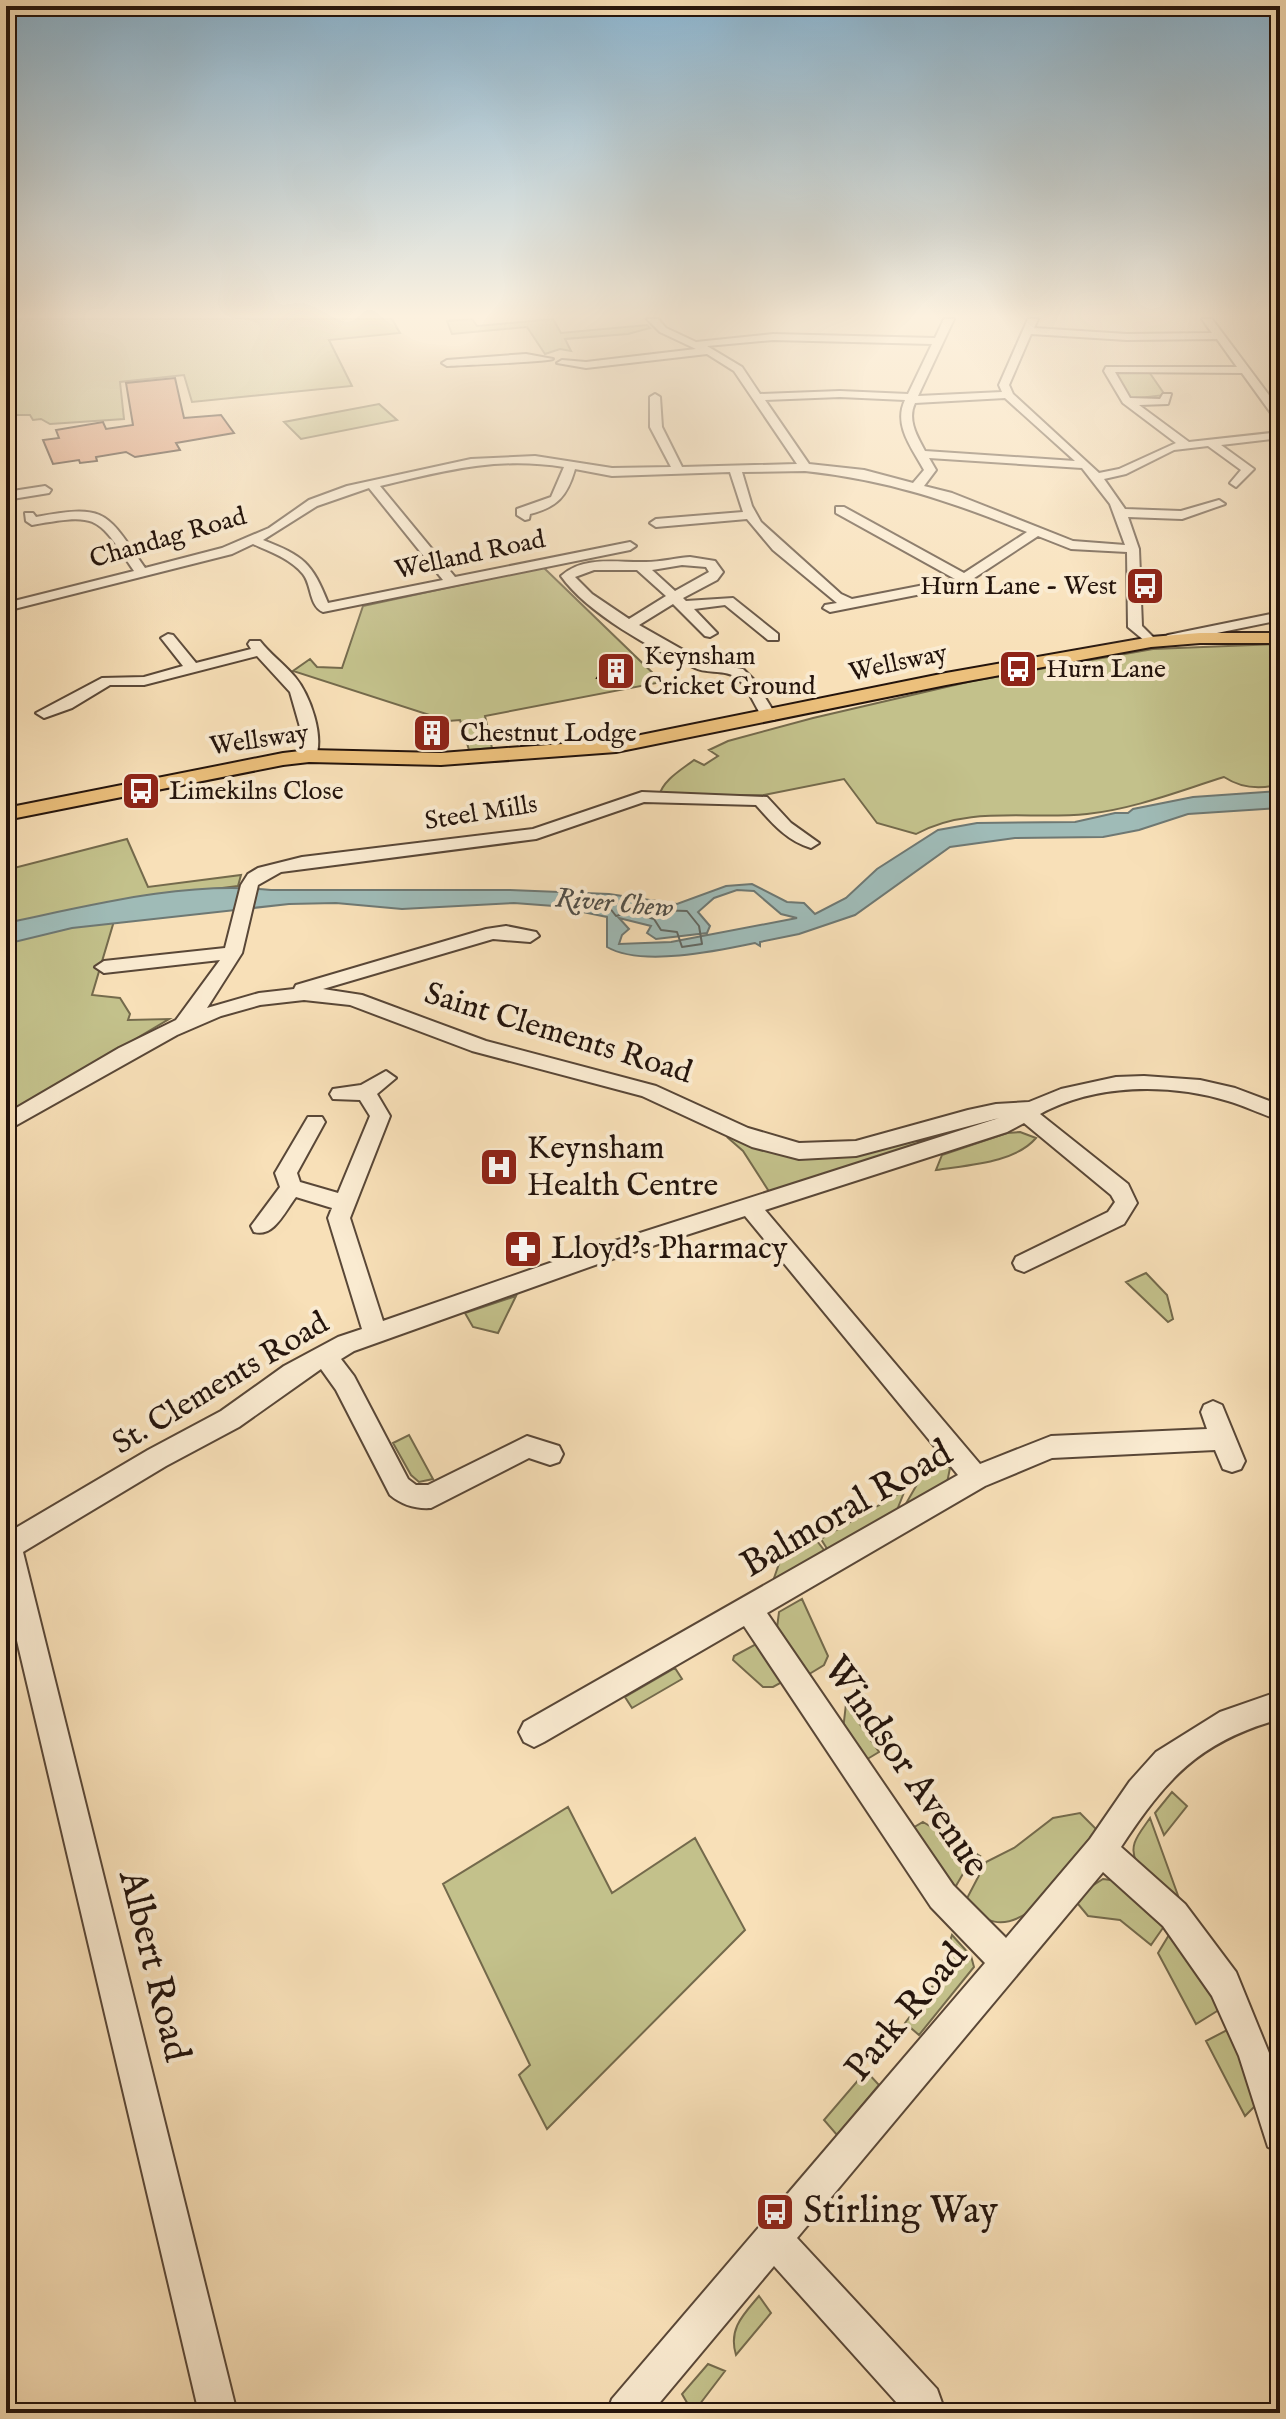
<svg xmlns="http://www.w3.org/2000/svg" width="1286" height="2419" font-family="'IM FELL English',serif">
<style>
.green{fill:#c3c18b;stroke:#746a4c;stroke-width:2}
.water{fill:#9fbbb7;stroke:#6e7873;stroke-width:2;fill-rule:evenodd}
.lines{fill:none;stroke-linecap:round;stroke-linejoin:round}
.shore{stroke:#626862;stroke-width:2}
.building{fill:#e09c7a;stroke:#24140c;stroke-width:2}
.minor-casing{stroke:#594737;stroke-width:4}
.major-casing{stroke:#24140c;stroke-width:4}
.minor{fill:#faebd1;fill-rule:evenodd}
.major{fill:#ecc07c;fill-rule:evenodd}
.labels{text-anchor:middle;dominant-baseline:central;stroke-width:8;stroke-linejoin:round;paint-order:stroke}
.far-street-label{font-size:26px;fill:#24140c;stroke:#faebd1}
.far-poi-label{font-size:26px;fill:#24140c;stroke:#faebd1;text-anchor:start}
.far-water-label{font-size:28px;font-style:italic;fill:#4f4e48;stroke:#faebd1}
.street-label{font-size:32px;fill:#24140c;stroke:#faebd1}
.poi-label{font-size:32px;fill:#24140c;stroke:#faebd1;text-anchor:start}
.near-street-label{font-size:38px;fill:#24140c;stroke:#faebd1}
.near-poi-label{font-size:38px;fill:#24140c;stroke:#faebd1;text-anchor:start}
</style>
<rect width="100%" height="100%" fill="#f8e0b8"/>
<filter id="stains"><feTurbulence type="fractalNoise" baseFrequency=".0025" numOctaves="4"/><feColorMatrix values="0 0 0 0 .2 0 0 0 0 .09 0 0 0 0 .02 0 0 0 .5 -.17"/></filter>
<radialGradient id="worn" r=".72"><stop offset=".6" stop-color="#630" stop-opacity="0"/><stop offset="1" stop-color="#630" stop-opacity=".3"/></radialGradient>
<path class="green" d="M6,319h386l8,14 -71,7 23,46 -160,16 -8,-27 -64,7 4,37 -74,5 -9,-5 -8,1 -3,-5h-19l-5,-10z
M472,319l5,7 76,-7 8,14 86,-8 3,3 -22,6 -63,5 6,12 -11,-2 -15,5 -18,-27 -75,7 -5,-13z
M1147,369l18,26 -35,4 -17,-27z
M379,404l18,16 -96,19 -17,-17z
M543,567l119,115 -177,34 7,32 -23,2 -9,-30 -12,1 -155,-50 17,-12 7,8 25,1 21,-62z
M1280,644v140c-20,6 -39,4 -56,-7 -45,14 -90,32 -137,37 -58,6 -119,-9 -171,20l-39,-11 -33,-44 -80,16 -105,1c4,-16 22,-26 35,-36l10,5 14,-9 -9,-6 19,-9 85,-23 159,-37 181,-32z
M127,839l21,48 93,-12 -3,11 -118,15 -28,94 28,3 10,16 -2,6 41,-1 -163,97v-246z
M998,1113l4,7 -232,73 -27,-42 -16,-14 80,19z
M1020,1132l16,6c-21,25 -69,27 -100,32l6,-15 65,-22z
M1146,1273l21,22 6,24 -5,3 -42,-40z
M516,1296l-18,37 -25,-6 -8,-14z
M409,1435l24,44 -14,3 -8,-7 -18,-32z
M941,1461l9,7 -3,15 -43,24 19,-33z
M905,1490l-10,25 -66,37 -8,-13z
M817,1541l10,13 -51,27 -2,-3 6,-17z
M802,1599l26,57 -4,9 -18,11 -26,-40 -3,-8 2,-16z
M758,1643l26,38 -11,6h-10l-30,-27 1,-4z
M675,1668l7,11 -50,29 -7,-11z
M846,1704l33,48 -15,9 -21,-31z
M1172,1792l15,14 -23,29 -9,-22z
M568,1807l44,86 83,-55 50,92 -198,199 -28,-54 11,-10 -87,-181z
M1080,1813l17,17 -70,83c-24,16 -42,10 -63,-9l22,-42 28,-14 39,-30z
M1150,1818l30,83 -43,-38c-10,-18 3,-30 13,-45z
M923,1822l57,34 -16,16 -11,19 -42,-62z
M1103,1879l15,2 47,44 -14,20 -31,-25 -32,-4 -15,-18z
M1172,1930l50,78 -26,16 -38,-71z
M952,1935l19,21 3,11 -55,68 -14,-12 32,-43z
M1231,2028l25,77 -11,11 -39,-75z
M866,2071l13,14 -42,50 -13,-15z
M759,2296l12,17 -35,42c-8,-26 7,-40 23,-59z
M708,2364l17,7 -32,42 -11,-19z"/>
<path class="water" d="M1280,791v17l-92,6 -49,16 -36,7 -88,1 -65,9 -95,68 -56,19 -39,8v4l-5,-3c-38,8 -114,24 -148,4v-30l-53,-11 -40,-3 -112,6 -66,-6 -47,1 -217,24 -66,16v-21c86,-18 177,-42 265,-33h239l99,4 68,10 49,-18 26,-2 35,18 17,1 11,11 31,-16 31,-29 61,-39 39,-7 98,-1 40,-9h13l5,-4 60,-12zM737,890l17,1 27,23 16,4 -126,24 -52,2 3,-9 7,-6 -10,-11 32,8 -4,7 9,6 51,-6 3,-7 -12,-14 16,-14z"/>
<g class="lines">
<path class="shore" d="M613,902l42,8 32,1 12,15 3,18 -20,3 -5,-15 -16,-2 -7,-11 -24,-7 -14,4 -7,-9z"/>
</g>
<path class="building" d="M175,378l9,40 37,-3 13,18 -58,10 4,7 -45,7 -9,-5 -30,5 1,4 -17,2 -1,-3 -26,4 -10,-24 16,-2 -3,-8 47,-8 3,7 27,-4 -7,-42z
M608,663l24,4 -10,15 -25,-4z"/>
<g class="lines">
<defs>
<path id="minor" d="M647,319h11l8,9 30,14 77,-8 162,4 9,-19h10l-36,77 84,-4 -3,-7 29,-66h10l-4,9 93,6 85,-1 -10,-14h10l68,91v11l-4,-1 -34,-47 -127,-1 15,26 30,1 3,-5h8l-3,10 -29,1 50,37 91,-10v6l-59,7 33,24 -18,18 -6,-4 11,-13 -33,-24 -34,4 -48,24 -22,5 21,30 56,2 38,-11 6,4 -43,15 -54,-2 11,32 3,77 16,16 -7,4 -23,-19 -1,-75 -56,-3 -33,-13 -76,50 -132,26 -7,-4 2,-3 12,-2 -64,-53 -26,-31 -91,8 -6,-4 6,-4 87,-7 -13,-40 -118,4 -37,-7c-8,28 -18,38 -45,45l-1,5 -4,1 -8,-5v-6l34,-12 13,-30c-67,-11 -120,4 -184,19l75,91 175,-35 6,4 -6,4 -307,62c-14,-6 -11,-27 -20,-38 -12,-15 -34,-23 -50,-30l-21,10 -226,57v-8l128,-32c-37,-55 -35,-58 -102,-46l-6,-4 -1,-8h8l3,4c71,-13 70,-5 109,51l77,-20 47,-20 40,-28 38,-14 124,-27 64,-3 77,12 59,-1 -21,-40v-30l5,-3 5,3 2,30 20,40 115,-3 -63,-93 -27,-17 -121,14 -29,-5 5,-3 24,2 110,-13 -36,-17zM1031,334l96,6 90,-1 20,28h-131l-2,4 19,32 53,40 -57,26 -20,4 -86,-79 -4,-9zM773,340l159,4 -24,50 -68,-3 -80,3 -18,-27 -35,-21zM840,397l65,3c-12,25 7,48 19,70l-11,13 -49,-13 -55,-6 -44,-64zM1005,398l70,63 -150,-10c-8,-15 -18,-31 -10,-48zM929,458l153,10 28,36 15,41 -52,-4 -121,-48 -28,-7 12,-16zM805,471c83,9 145,30 222,61l-63,41 -120,-66h-8v6l119,66 -103,20 -11,-5 -80,-72 -9,-16 -10,-34zM369,488l74,92 -115,23c-16,-40 -24,-47 -65,-63l54,-34z
M526,354l27,5c-6,3 -90,6 -106,7l-5,-3 5,-3z
M45,486l6,4 -2,3 -43,7v-8z
M690,557l25,4 8,11 -6,8 -34,18 3,3 47,-3 45,36v6h-10l-43,-35 -31,4 23,24 -7,4 -5,-1 -32,-32 -34,21 67,38 37,6 12,12 22,36 -3,3h-10c-9,-13 -15,-32 -27,-42 -11,-9 -30,-4 -42,-10 -42,-18 -108,-55 -134,-92 23,-21 57,-13 85,-14 15,0 29,-4 44,-5zM682,565l24,2 3,5 -34,19 -23,-21zM594,570h43l29,26 -37,23 -37,-25 -17,-17z
M1271,614l7,4 -2,3 -108,22 -7,-4 7,-4z
M168,634l5,1 23,28 55,-14 -3,-5 2,-3h10c10,13 24,23 35,36 15,18 30,60 20,82l-6,2 -8,-5 -1,-29 -10,-35 -33,-36 -113,29h-34l-38,23 -28,10 -8,-5 66,-35 42,-1 39,-11 -22,-28z
M642,792l125,5 24,26 28,20 -8,5c-24,-7 -39,-25 -55,-43l-112,-3 -108,37 -255,33 -23,13 -16,68 -35,55 52,-15 35,-4 2,-4 190,-56 20,-3 30,6 3,4 -9,6 -37,-3 -170,50 39,6 124,46 170,45 92,42 51,15 57,-2 112,-31 28,-6 33,-2 32,-13 55,-12 28,-1 56,4 35,8 45,17v15c-18,-5 -34,-14 -52,-19 -60,-18 -133,-17 -188,13l88,70 9,19 -13,21 -100,48 -8,-3 -3,-6 3,-6 92,-45 7,-10 -4,-7 -87,-72 -17,9 -242,78 215,254 71,-28 156,-7 -6,-17 3,-7 9,-4 9,4 23,56 -4,8 -9,3 -9,-3 -8,-19 -163,8 -67,28 -218,127 186,272 53,53 84,-99 40,-58 26,-29 64,-40 60,-21v28c-82,23 -114,60 -159,128l64,57 51,68 44,108v72l-12,-5 -29,-91 -27,-60 -49,-70 -60,-54 -306,366 140,151 5,14 -4,10h-32l-132,-147 -123,147h-44l5,-14 373,-436 -54,-56 -187,-281 -200,116 -10,5 -10,-5 -5,-10 5,-10 434,-247 -213,-259 -136,44 -255,91 -13,8 13,17 54,103 8,6h12l99,-49 32,10 4,8 -4,8 -9,3 -21,-7 -98,50c-16,1 -29,-3 -41,-13l-54,-105 -15,-21 -82,58 -73,39 -143,86 214,861h-38l-193,-819v-68l8,3 134,-79 73,-39 63,-45 54,-29 24,-8 -34,-111 4,-10 -36,-11c-11,14 -22,41 -42,35l-3,-6 29,-39 -5,-14 33,-56h14l3,5 -28,51 3,9 38,11 32,-77 -10,-16 -27,-1 -3,-5 3,-5 28,-4 25,-14 10,7 -19,16 13,22 -40,102 33,103 210,-73 406,-130 -143,38 -57,3 -47,-12 -110,-51 -170,-45 -122,-46 -46,-5 -44,5 -39,11 -44,19 -171,96v-17l113,-66 57,-28 44,-60 -116,13 -9,-6 9,-6 121,-13 16,-63 7,-11 10,-6 44,-11 231,-28z"/>
<path id="major" d="M1200,633h80v10h-80l-49,4 -205,38 -330,67 -175,13 -132,-3 -26,3 -277,55v-12l277,-55 26,-3 132,3 175,-13 330,-67 205,-36z"/>
</defs>
<use href="#minor" class="minor-casing"/>
<use href="#major" class="major-casing"/>
<use href="#minor" class="minor"/>
<use href="#major" class="major"/>
</g>
<linearGradient id="sky" x2="0" y2="1"><stop stop-color="#8bb7d4"/><stop offset="0.48" stop-color="#fcf1df"/><stop offset="1" stop-color="#fcf1df" stop-opacity="0"/></linearGradient>
<rect width="1286" height="658" fill="url(#sky)"/>
<defs>
<symbol id="bus-square" viewBox="-11 -11 22 22"><rect x="-9" y="-9" width="18" height="18" rx="4" fill="#8f2418" stroke="#faebd1"/><path d="M-5-6H5V4H4V6H2V4H-2V6H-4V4H-5ZM-3.5-4V0h7V-4ZM-3.5 1.2v1.5H-2V1.2ZM2 1.2v1.5H3.5V1.2Z" fill="#fff"/></symbol>
<symbol id="building-square" viewBox="-11 -11 22 22"><rect x="-9" y="-9" width="18" height="18" rx="4" fill="#8f2418" stroke="#faebd1"/><path d="M-4-6H4V6H1V3H-1V6H-4ZM-2.5-4.3h1.7v1.8h-1.7ZM.8-4.3h1.7v1.8H.8ZM-2.5-1h1.7V.8h-1.7ZM.8-1h1.7V.8H.8Z" fill="#fff"/></symbol>
<symbol id="hospital-square" viewBox="-11 -11 22 22"><rect x="-9" y="-9" width="18" height="18" rx="4" fill="#8f2418" stroke="#faebd1"/><path d="M-5-5h3v3.5h4V-5h3V5h-3V1.5h-4V5h-3Z" fill="#fff"/></symbol>
<symbol id="pharmacy-square" viewBox="-11 -11 22 22"><rect x="-9" y="-9" width="18" height="18" rx="4" fill="#8f2418" stroke="#faebd1"/><path d="M-2-6h4v4h4v4h-4v4h-4v-4h-4v-4h4Z" fill="#fff"/></symbol>
</defs>
<g fill-rule="evenodd">
<use href="#bus-square" x="1123" y="564" width="44" height="44"/>
<use href="#bus-square" x="996" y="647" width="44" height="44"/>
<use href="#building-square" x="594" y="649" width="44" height="44"/>
<use href="#building-square" x="410" y="711" width="44" height="44"/>
<use href="#bus-square" x="119" y="769" width="44" height="44"/>
<use href="#hospital-square" x="477" y="1145" width="44" height="44"/>
<use href="#pharmacy-square" x="501" y="1227" width="44" height="44"/>
<use href="#bus-square" x="753" y="2190" width="44" height="44"/>
</g>
<g class="labels">
<g class="far-street-label">
<text transform="translate(168 538) rotate(-16)">Chandag Road</text>
<text transform="translate(470 555) rotate(-12)">Welland Road</text>
<text transform="translate(898 663) rotate(-12)">Wellsway</text>
<text transform="translate(259 740) rotate(-8)">Wellsway</text>
<text transform="translate(481 813) rotate(-9)">Steel Mills</text>
</g>
<g class="far-poi-label">
<text x="1117" y="586" text-anchor="end">Hurn Lane - West</text>
<text x="644" y="656">Keynsham<tspan x="644" dy="30">Cricket Ground</tspan></text>
<text x="1046" y="669">Hurn Lane</text>
<text x="460" y="733">Chestnut Lodge</text>
<text x="169" y="791">Limekilns Close</text>
</g>
<g class="far-water-label">
<text transform="translate(614 904) rotate(5)">River Chew</text>
</g>
<g class="street-label">
<text transform="translate(558 1034) rotate(17)">Saint Clements Road</text>
<text transform="translate(221 1384) rotate(-31)">St. Clements Road</text>
</g>
<g class="poi-label">
<text x="527" y="1149">Keynsham<tspan x="527" dy="37">Health Centre</tspan></text>
<text x="551" y="1249">Lloyd's Pharmacy</text>
</g>
<g class="near-street-label">
<text transform="translate(847 1510) rotate(-30)">Balmoral Road</text>
<text transform="translate(905 1767) rotate(55)">Windsor Avenue</text>
<text transform="translate(153 1966) rotate(76)">Albert Road</text>
<text transform="translate(907 2013) rotate(-50)">Park Road</text>
</g>
<g class="near-poi-label">
<text x="803" y="2212">Stirling Way</text>
</g>
</g>
<rect width="1286" height="2419" fill="none" stroke="#f8e0b8" stroke-width="32"/>
<rect x="8" y="8" width="1270" height="2403" fill="none" stroke="#24140c" stroke-width="4"/>
<rect x="16" y="16" width="1254" height="2387" fill="none" stroke="#24140c" stroke-width="2"/>
<rect width="100%" height="100%" filter="url(#stains)"/>
<rect width="100%" height="100%" fill="url(#worn)"/>
</svg>
